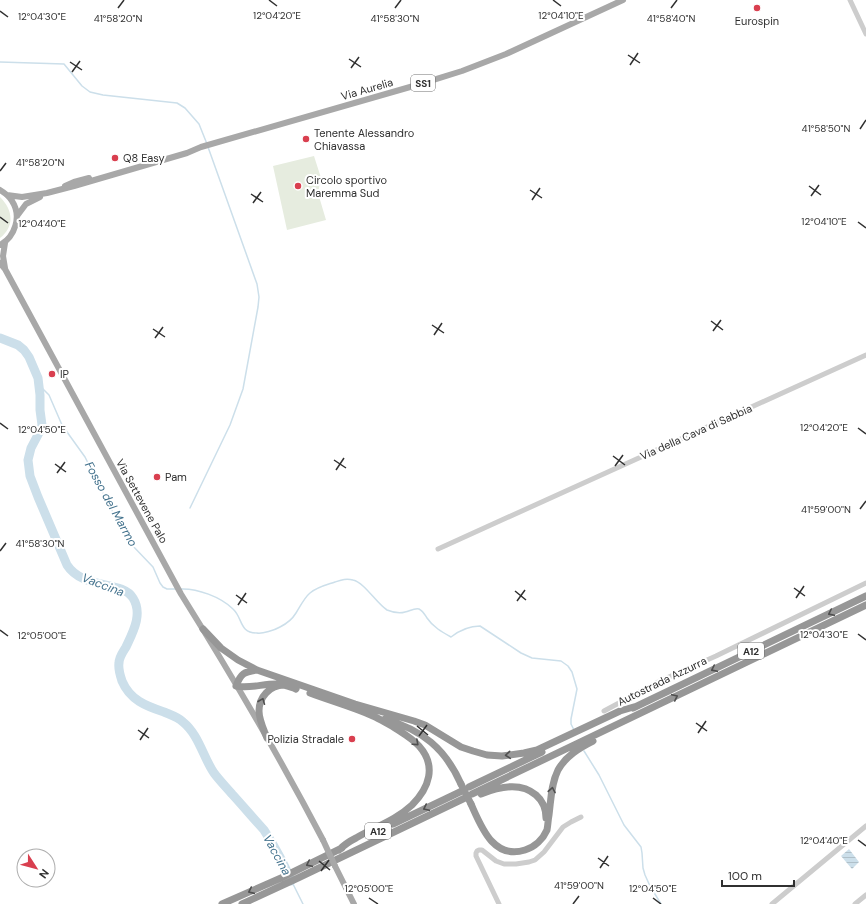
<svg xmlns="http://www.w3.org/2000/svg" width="866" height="904" font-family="'DM Sans',sans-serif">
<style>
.green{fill:#e6ecdf}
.water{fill:url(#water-rules)}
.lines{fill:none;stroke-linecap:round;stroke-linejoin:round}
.stream{stroke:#ccdfea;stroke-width:1.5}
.river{stroke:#ccdfea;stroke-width:9}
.minor{stroke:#cdcdcd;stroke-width:5}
.major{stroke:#a8a8a8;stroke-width:6}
.highway{stroke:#979797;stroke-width:7}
.major-bridge{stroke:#a8a8a8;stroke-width:6}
.highway-bridge{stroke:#979797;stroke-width:7}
.oneway{stroke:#4f4f4f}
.ticks{fill:none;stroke:#303030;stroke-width:1.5}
.poi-dot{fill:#d93f4f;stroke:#fff;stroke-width:1.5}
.labels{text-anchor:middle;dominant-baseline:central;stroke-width:4;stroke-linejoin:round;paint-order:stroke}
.shield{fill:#fff;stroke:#6e6e6e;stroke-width:1}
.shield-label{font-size:10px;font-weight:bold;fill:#303030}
.poi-label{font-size:11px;fill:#303030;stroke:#fff;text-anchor:start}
.street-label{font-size:11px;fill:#303030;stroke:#fff}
.water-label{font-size:12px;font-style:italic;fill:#43728d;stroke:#fff}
.ticks-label{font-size:10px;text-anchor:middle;fill:#303030;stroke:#fff;stroke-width:4;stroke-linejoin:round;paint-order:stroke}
</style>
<defs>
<pattern id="water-rules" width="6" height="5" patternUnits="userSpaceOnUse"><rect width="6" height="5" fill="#ccdfea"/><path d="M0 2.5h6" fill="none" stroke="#b0c0c9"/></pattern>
</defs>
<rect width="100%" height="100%" fill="#fff"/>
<path class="green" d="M314,156l7,22 -3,15 8,27 -39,10 -14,-64z
M0,197c13,13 15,29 0,41z"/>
<path class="water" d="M849,849l10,13 -7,7 -11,-13z"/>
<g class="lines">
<path class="stream" d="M0,62l64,2 18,22 8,6 13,3 74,8 8,5 14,16 8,20
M39,385l10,10 13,30 23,32 25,50 21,37 22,23 7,16 3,4 4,2h9
M190,508l40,-83 13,-36 15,-82 1,-10 -2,-13 -49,-137
M180,589c17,-1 41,8 53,20 10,9 6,24 24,24 5,1 18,-3 23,-6 6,-3 13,-9 16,-14 4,-6 8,-15 14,-20 7,-6 16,-8 25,-11 6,-2 11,-4 18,-2 12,3 23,23 34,30 5,2 12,4 18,2 5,-1 9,-4 14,-3 4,2 6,6 8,9 6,9 15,14 24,19 9,-7 18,-11 29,-11l41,27 11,5 29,3 7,5 4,6 5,17 -6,30v5l3,6
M584,751l15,24 25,50 17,22 1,6 1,15 2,7 5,11 11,18
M293,884l10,20"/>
<path class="river" d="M0,338l18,7 6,5 5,7 9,21 2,17v15l2,15 -2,6 -9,17 -3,12 2,16 8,21 29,68c16,25 55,15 66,33 10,16 0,34 -7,49 -3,5 -7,10 -7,16 -1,6 1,12 3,18 8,19 24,25 42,31 7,3 14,5 19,10 16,13 20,35 31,51 6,8 12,14 18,21 11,12 21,24 32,36 11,17 20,33 27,51"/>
<path class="minor" d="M850,0l16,34
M438,549l428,-194
M604,711l56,-30 56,-25 150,-73
M499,904l-23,-48v-3l1,-2 2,-1h3l14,11 8,3h12l13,-2 6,-2 9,-8 19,-25 8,-5 10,-5
M772,904l94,-78
M855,904l11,-9"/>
<path class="major" d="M65,186l9,-4 15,-4
M0,190c5,3 9,6 12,11 10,15 3,36 -12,44
M7,195l15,2 25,-4 27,-7 113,-33 14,-6 216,-62 45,-14 44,-17 117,-54
M17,216l9,-12 14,-7
M0,263l5,6 176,325c50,80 98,162 142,246
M5,268l-2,-12 2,-13
M335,866l19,38"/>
<path class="highway" d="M203,629l18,19 17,12 19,10 98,34 59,17 11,4 36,22 12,4 14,4 15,1 22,-3 13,-3 83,-39 17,-5
M257,670c-13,2 -16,3 -21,16 14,3 29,-3 43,-2
M310,693c21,8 43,14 63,23 7,3 13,7 19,10 9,6 20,12 27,20 18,20 10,42 -7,59 -16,15 -37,22 -56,33 -6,3 -12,7 -17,12
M633,708l233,-112
M385,719c37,11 60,29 76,65
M267,738c-3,-8 -8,-18 -8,-27 0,-14 11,-26 25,-26 4,1 8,2 12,4
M469,787l73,-35
M472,794l394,-189
M481,794c17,-7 39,-13 55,1 7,6 10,14 10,23
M471,804c10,22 22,56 54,46 10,-3 18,-11 22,-20 1,-5 1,-10 2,-15 2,-15 2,-31 9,-45 8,-14 21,-22 35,-29
M393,824l69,-33
M222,904l59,-26 61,-30
M242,904l56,-26 167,-80"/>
<path class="major-bridge" d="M323,840l12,26"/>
<path class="highway-bridge" d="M461,784l10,20"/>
</g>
<defs><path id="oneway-chevron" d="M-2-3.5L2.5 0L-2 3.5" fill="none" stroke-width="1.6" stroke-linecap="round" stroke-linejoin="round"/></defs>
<g class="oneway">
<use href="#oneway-chevron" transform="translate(831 613) rotate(154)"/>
<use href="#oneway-chevron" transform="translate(714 669) rotate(154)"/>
<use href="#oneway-chevron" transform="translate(675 697) rotate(-25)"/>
<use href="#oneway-chevron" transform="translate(262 701) rotate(-68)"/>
<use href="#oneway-chevron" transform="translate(416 743) rotate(42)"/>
<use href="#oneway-chevron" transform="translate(508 755) rotate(175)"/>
<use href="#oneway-chevron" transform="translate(552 790) rotate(-80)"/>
<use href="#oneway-chevron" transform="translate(426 808) rotate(155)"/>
<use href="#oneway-chevron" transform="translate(309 864) rotate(154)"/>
<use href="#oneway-chevron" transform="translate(251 891) rotate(156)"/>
</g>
<path class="ticks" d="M269,0l8,6M553,0l8,6M118,8l6,-8M395,8l6,-8M671,8l6,-8M0,11l8,6M628,55l12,8M349,59l12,8M70,62l12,8M630,65l8,-12M351,68l8,-11M72,72l8,-11M860,129l6,-9M0,171l6,-8M809,186l12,9M530,190l12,8M251,194l12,8M811,196l8,-11M532,200l8,-12M253,203l8,-11M0,217l8,6M858,222l8,6M711,321l12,9M432,325l12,8M153,329l12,8M713,331l8,-11M434,335l8,-12M155,338l8,-11M0,423l8,6M858,428l8,6M613,456l12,9M334,460l12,8M55,464l11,8M615,466l8,-11M336,470l8,-12M57,473l8,-11M860,509l6,-8M0,551l6,-8M794,588l11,8M515,591l11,9M236,595l11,8M796,598l8,-12M517,601l8,-11M238,605l8,-12M0,630l8,6M858,634l8,6M696,723l11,8M417,726l11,9M138,730l11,8M698,733l8,-12M419,736l8,-11M140,740l8,-12M858,840l8,6M598,858l11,8M319,861l11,9M600,868l8,-12M321,871l8,-11M369,898l9,6M653,898l8,6M573,904l6,-8"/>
<g class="poi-dot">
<circle cx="757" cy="8" r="4"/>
<circle cx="306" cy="139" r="4"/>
<circle cx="115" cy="158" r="4"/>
<circle cx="298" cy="186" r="4"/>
<circle cx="52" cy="374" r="4"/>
<circle cx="157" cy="477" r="4"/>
<circle cx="352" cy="739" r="4"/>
</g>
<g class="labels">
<g class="shield">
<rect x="411" y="75" width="24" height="16" rx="3"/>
<rect x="738" y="643" width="26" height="16" rx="3"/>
<rect x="365" y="823" width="26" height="16" rx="3"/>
</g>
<g class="shield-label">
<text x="423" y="83">SS1</text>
<text x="751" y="651">A12</text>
<text x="378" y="831">A12</text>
</g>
<g class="poi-label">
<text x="757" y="21" text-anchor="middle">Eurospin</text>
<text x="314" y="133">Tenente Alessandro<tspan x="314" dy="13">Chiavassa</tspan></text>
<text x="123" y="158">Q8 Easy</text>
<text x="306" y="180">Circolo sportivo<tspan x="306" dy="13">Maremma Sud</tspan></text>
<text x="60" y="374">IP</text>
<text x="165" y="477">Pam</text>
<text x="344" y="739" text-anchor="end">Polizia Stradale</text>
</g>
<g class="street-label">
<text transform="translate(367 89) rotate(-16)">Via Aurelia</text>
<text transform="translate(696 432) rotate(-24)">Via della Cava di Sabbia</text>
<text transform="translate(142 501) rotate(61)">Via Settevene Palo</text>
<text transform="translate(662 681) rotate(-26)">Autostrada Azzurra</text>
</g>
<g class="water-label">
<text transform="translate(111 504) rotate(61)">Fosso del Marmo</text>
<text transform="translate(103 585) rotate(21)">Vaccina</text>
<text transform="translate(277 855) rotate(61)">Vaccina</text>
</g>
</g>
<g class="ticks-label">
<text x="277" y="19">12°04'20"E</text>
<text x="561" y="19">12°04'10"E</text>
<text x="42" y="20">12°04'30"E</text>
<text x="118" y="22">41°58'20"N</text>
<text x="395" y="22">41°58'30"N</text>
<text x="671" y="22">41°58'40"N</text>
<text x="826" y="132">41°58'50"N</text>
<text x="40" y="166">41°58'20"N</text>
<text x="824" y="225">12°04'10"E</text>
<text x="42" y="227">12°04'40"E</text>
<text x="824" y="431">12°04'20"E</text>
<text x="42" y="433">12°04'50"E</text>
<text x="826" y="513">41°59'00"N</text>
<text x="40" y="547">41°58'30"N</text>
<text x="824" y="638">12°04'30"E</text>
<text x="42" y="639">12°05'00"E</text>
<text x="824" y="844">12°04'40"E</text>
<text x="579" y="889">41°59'00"N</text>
<text x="369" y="892">12°05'00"E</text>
<text x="653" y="892">12°04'50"E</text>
</g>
<g transform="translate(36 868) rotate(126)"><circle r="19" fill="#ffffff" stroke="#acacac"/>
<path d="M0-3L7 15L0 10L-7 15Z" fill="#d93f4f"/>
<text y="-6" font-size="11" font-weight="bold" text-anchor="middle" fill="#303030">N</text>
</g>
<path d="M722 880v6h72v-6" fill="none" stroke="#303030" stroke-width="2"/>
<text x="728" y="880" font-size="12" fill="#303030" stroke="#ffffff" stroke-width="3" paint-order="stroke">100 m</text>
</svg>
